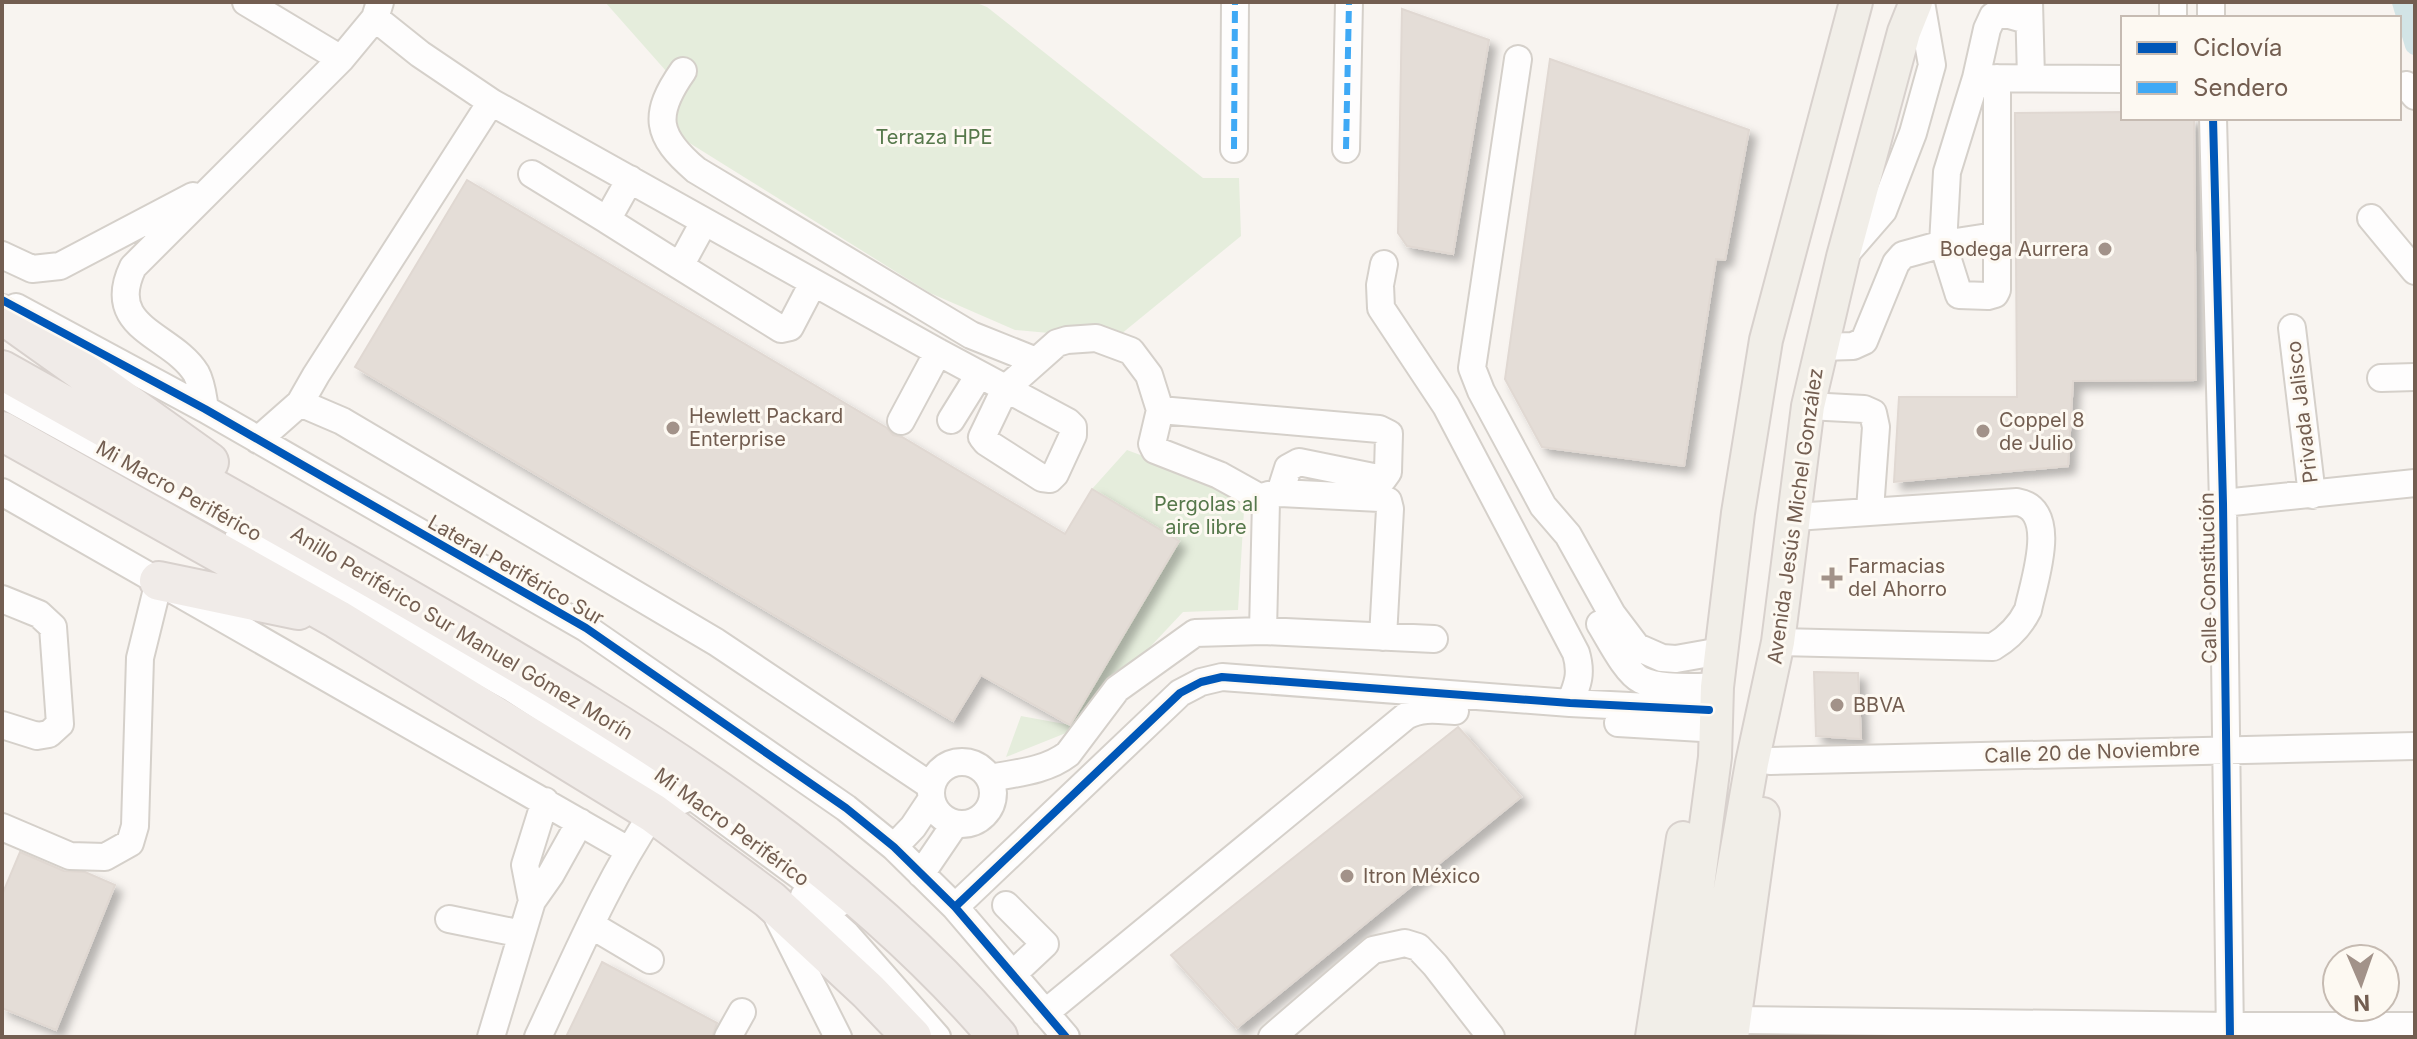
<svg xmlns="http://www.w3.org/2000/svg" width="2417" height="1039" font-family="Inter,sans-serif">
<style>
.green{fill:#e5eddc}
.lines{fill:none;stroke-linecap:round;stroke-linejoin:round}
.canal{stroke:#d2e4e6;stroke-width:20}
.building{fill:#e4ddd7;stroke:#e0d8d2;stroke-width:2;filter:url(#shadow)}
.minor-casing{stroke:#d5d0ca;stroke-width:30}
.major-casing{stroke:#d8d1cd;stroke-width:36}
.highway-casing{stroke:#d8d1cd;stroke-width:42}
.minor{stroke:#fefdfd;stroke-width:26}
.major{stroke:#f1eee8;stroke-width:32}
.highway{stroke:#f0ebe8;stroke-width:38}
.quiet{stroke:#3fa9f5;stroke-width:6;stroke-dasharray:12 6;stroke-linecap:butt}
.cycleway-casing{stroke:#fdf9f2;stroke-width:13}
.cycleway{stroke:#0057b8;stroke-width:8}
.poi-dot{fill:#a29289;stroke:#fdf9f2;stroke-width:3}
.labels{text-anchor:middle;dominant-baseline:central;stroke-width:6;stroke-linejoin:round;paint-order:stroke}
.park-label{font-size:20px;fill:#56784b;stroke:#fdf9f2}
.poi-label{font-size:20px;fill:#735e51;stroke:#fdf9f2;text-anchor:start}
.street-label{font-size:20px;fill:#735e51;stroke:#fdf9f2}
</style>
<defs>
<filter id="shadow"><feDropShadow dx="7" dy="7" stdDeviation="4" flood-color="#0004"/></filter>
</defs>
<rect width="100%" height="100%" fill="#f8f4f0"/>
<path class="green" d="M605,2h369l13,5 216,171h36l2,58 -126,103 -100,-9 -85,-37 -255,-159 -1,-54z
M1127,450l118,44 -7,116 -55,2 -112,119 -65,26 15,-41 49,9 109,-183 -87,-53z"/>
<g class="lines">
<path class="canal" d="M2402,2l13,43"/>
</g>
<path class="building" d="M1402,9l87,31 -36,214 -46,-8 -9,-13z
M1550,59l199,71 -24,130 -9,-1 -32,207 -142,-19 -37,-68z
M2123,112v6h71l2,262 -123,1 -5,85 -174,16 5,-85h118l-2,-284z
M467,180l420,248 6,7 9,2 163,97 27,-45 87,52 -109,184 -89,-50 -28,46 -598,-354z
M1814,672l44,1 3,66 -45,-3z
M1458,727l63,70 -284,231 -66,-73z
M20,852l44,19 21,1 30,13 -59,145 -54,-22v-113z
M602,962l115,61 -5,14h-146z"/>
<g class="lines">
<defs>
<path id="minor" d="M246,2l95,57
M2029,2l2,76
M2211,2v16
M375,18l45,36 71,48 447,250 130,70 5,5v8l-18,39 -5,5 -8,-1 -56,-36 -4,-5 23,-48 52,-46 10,-3 29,-2 35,13 18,24 11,35
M2173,18v-16
M1518,59l-46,309 9,23 62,115 25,29 44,79 25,33 25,11 14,1 45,-8
M683,71c-31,44 -27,65 13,99l275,165 65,26
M1976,78l11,-49 6,-13 13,-2 21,6
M2406,85l9,11
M2213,118l10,385 7,534
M1234,149l1,-147
M1346,149l3,-147
M532,174l75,46
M630,179l-23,41 73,46
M2371,218l44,53
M704,222l-24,44 101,63 9,-2 23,-44
M1995,236l-52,8 16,51 29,1 7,-2 2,-4v-212
M2,255l30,14 28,-3 133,-70
M1843,257l40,-46 30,-78 19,-68 -11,-63
M1384,264l-4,21 1,23 65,98 130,247c6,20 2,31 -6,50
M16,307l189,102 381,219 260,180 48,39 61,60 111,130
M2292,328l20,167
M1820,347l33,-1 11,-5 32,-78 7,-8 40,-11 4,-72 29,-94 147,1
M2381,378l34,-1
M2,394l260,143
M300,403l42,18 374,221 215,144
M1808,406l56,3 9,4 3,14 -6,83
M205,409c-2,-12 -3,-25 -9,-36 -24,-39 -93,-44 -63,-106l208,-208 34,-41 5,-16
M951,420l28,-45
M901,421l37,-69
M258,440l42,-37 16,-28 175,-273
M2,492l626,358
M1266,501l-47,-26 -64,-25 -3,-6 8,-34 219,19 10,5 -1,38 -5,7 -84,-17 -11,6 -8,25
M2223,503l192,-20
M239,535l274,154 170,111
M2,599l37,15 14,13 7,97 -11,10 -12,2 -35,-11
M1600,624c9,14 26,49 41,56 21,10 53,6 76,7
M1263,631l3,-130 2,-6 12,-2 100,5 8,3 2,8 -7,128
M1778,642l215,5c15,-9 27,-21 35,-37 6,-29 32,-101 -11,-108l-222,15
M1618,723l84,5
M1770,761l645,-15
M931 793a31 31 0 1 1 62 0a31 31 0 1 1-62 0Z
M990,778c26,-5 56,-7 78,-24l49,-65 78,-56 68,-2 171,8
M673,782l165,122
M2,827l68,29 35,1 25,-14 5,-17 5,-168 19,-77
M894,847l19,-20 18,-27
M921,874l34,-50
M804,896l43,39 90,102
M532,901l-7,-36 20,-64
M1006,905l39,39 -32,30
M955,907l225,-214 21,-11 21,-5 348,26 139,7
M778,918l60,119
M449,919l73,15
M591,925l59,35
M1045,1013l361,-297c16,-9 32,-6 49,-5
M1734,1020l496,6h185
M491,1037l41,-136 19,-27 29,-52
M538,1037c36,-76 68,-154 115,-224
M728,1037l14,-25
M1272,1037l101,-87 32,-7 13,4 17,18 56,72"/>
<path id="major" d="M1652,1037l31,-199
M1678,1037l37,-280 2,-70 21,-174 28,-173 90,-338
M1704,1037l48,-274 26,-121 30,-236 35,-149 61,-225 12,-30
M1732,1037l31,-223"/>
<path id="highway" d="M2,314l207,148
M2,370c146,82 293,163 437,247 201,116 407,242 559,420
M2,431l335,188 316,194 117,87 98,91 44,46
M159,581l139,29"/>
</defs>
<use href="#minor" class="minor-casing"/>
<use href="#major" class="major-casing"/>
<use href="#highway" class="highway-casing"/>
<use href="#minor" class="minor"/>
<use href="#major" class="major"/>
<use href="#highway" class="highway"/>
<path class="quiet" d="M1234,149l1,-147
M1346,149l3,-147"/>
<defs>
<path id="cycleway" d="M2213,118l10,385 7,534
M2,300l203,109 381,219 260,180 48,39 61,60 111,130
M955,907l225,-214 21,-11 21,-5 348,26 139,7"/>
</defs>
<use href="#cycleway" class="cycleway-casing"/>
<use href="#cycleway" class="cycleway"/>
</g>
<g class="poi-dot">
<circle cx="2105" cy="249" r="8"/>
<circle cx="673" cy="428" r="8"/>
<circle cx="1983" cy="431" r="8"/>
<path d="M1828 566h8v8h8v8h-8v8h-8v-8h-8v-8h8z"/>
<circle cx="1837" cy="705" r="8"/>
<circle cx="1347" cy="876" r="8"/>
</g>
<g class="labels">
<g class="park-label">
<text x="934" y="137">Terraza HPE</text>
<text x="1206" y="504">Pergolas al<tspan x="1206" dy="23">aire libre</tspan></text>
</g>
<g class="poi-label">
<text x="2089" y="249" text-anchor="end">Bodega Aurrera</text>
<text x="689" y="416">Hewlett Packard<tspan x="689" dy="23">Enterprise</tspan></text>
<text x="1999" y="420">Coppel 8<tspan x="1999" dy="23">de Julio</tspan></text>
<text x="1848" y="566">Farmacias<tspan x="1848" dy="23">del Ahorro</tspan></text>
<text x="1853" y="705">BBVA</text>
<text x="1363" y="876">Itron México</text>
</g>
<g class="street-label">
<text transform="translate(2302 412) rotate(-97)">Privada Jalisco</text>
<text transform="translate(179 491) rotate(29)">Mi Macro Periférico</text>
<text transform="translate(1795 516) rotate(-82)">Avenida Jesús Michel González</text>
<text transform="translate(516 570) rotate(30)">Lateral Periférico Sur</text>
<text transform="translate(2208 578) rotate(-91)">Calle Constitución</text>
<text transform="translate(462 633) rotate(31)">Anillo Periférico Sur Manuel Gómez Morín</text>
<text transform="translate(2092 752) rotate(-2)">Calle 20 de Noviembre</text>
<text transform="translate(732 827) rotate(36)">Mi Macro Periférico</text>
</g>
</g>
<rect width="2417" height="1039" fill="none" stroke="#735e51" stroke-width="8"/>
<rect x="2121" y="16" width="280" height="104" fill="#fdf9f2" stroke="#c6bbb2" stroke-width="2"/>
<rect x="2137" y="42" width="40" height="12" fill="#0057b8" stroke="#c6bbb2" stroke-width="2"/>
<text x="2193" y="56" font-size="24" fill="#735e51">Ciclovía</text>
<rect x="2137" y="82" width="40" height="12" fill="#3fa9f5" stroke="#c6bbb2" stroke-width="2"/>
<text x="2193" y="96" font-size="24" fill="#735e51">Sendero</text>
<g transform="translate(2361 983) rotate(178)"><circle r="38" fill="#fdf9f2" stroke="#c6bbb2" stroke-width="2"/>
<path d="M0-6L14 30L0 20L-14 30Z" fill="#a29289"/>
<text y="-12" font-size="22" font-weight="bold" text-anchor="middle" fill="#735e51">N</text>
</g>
</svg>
